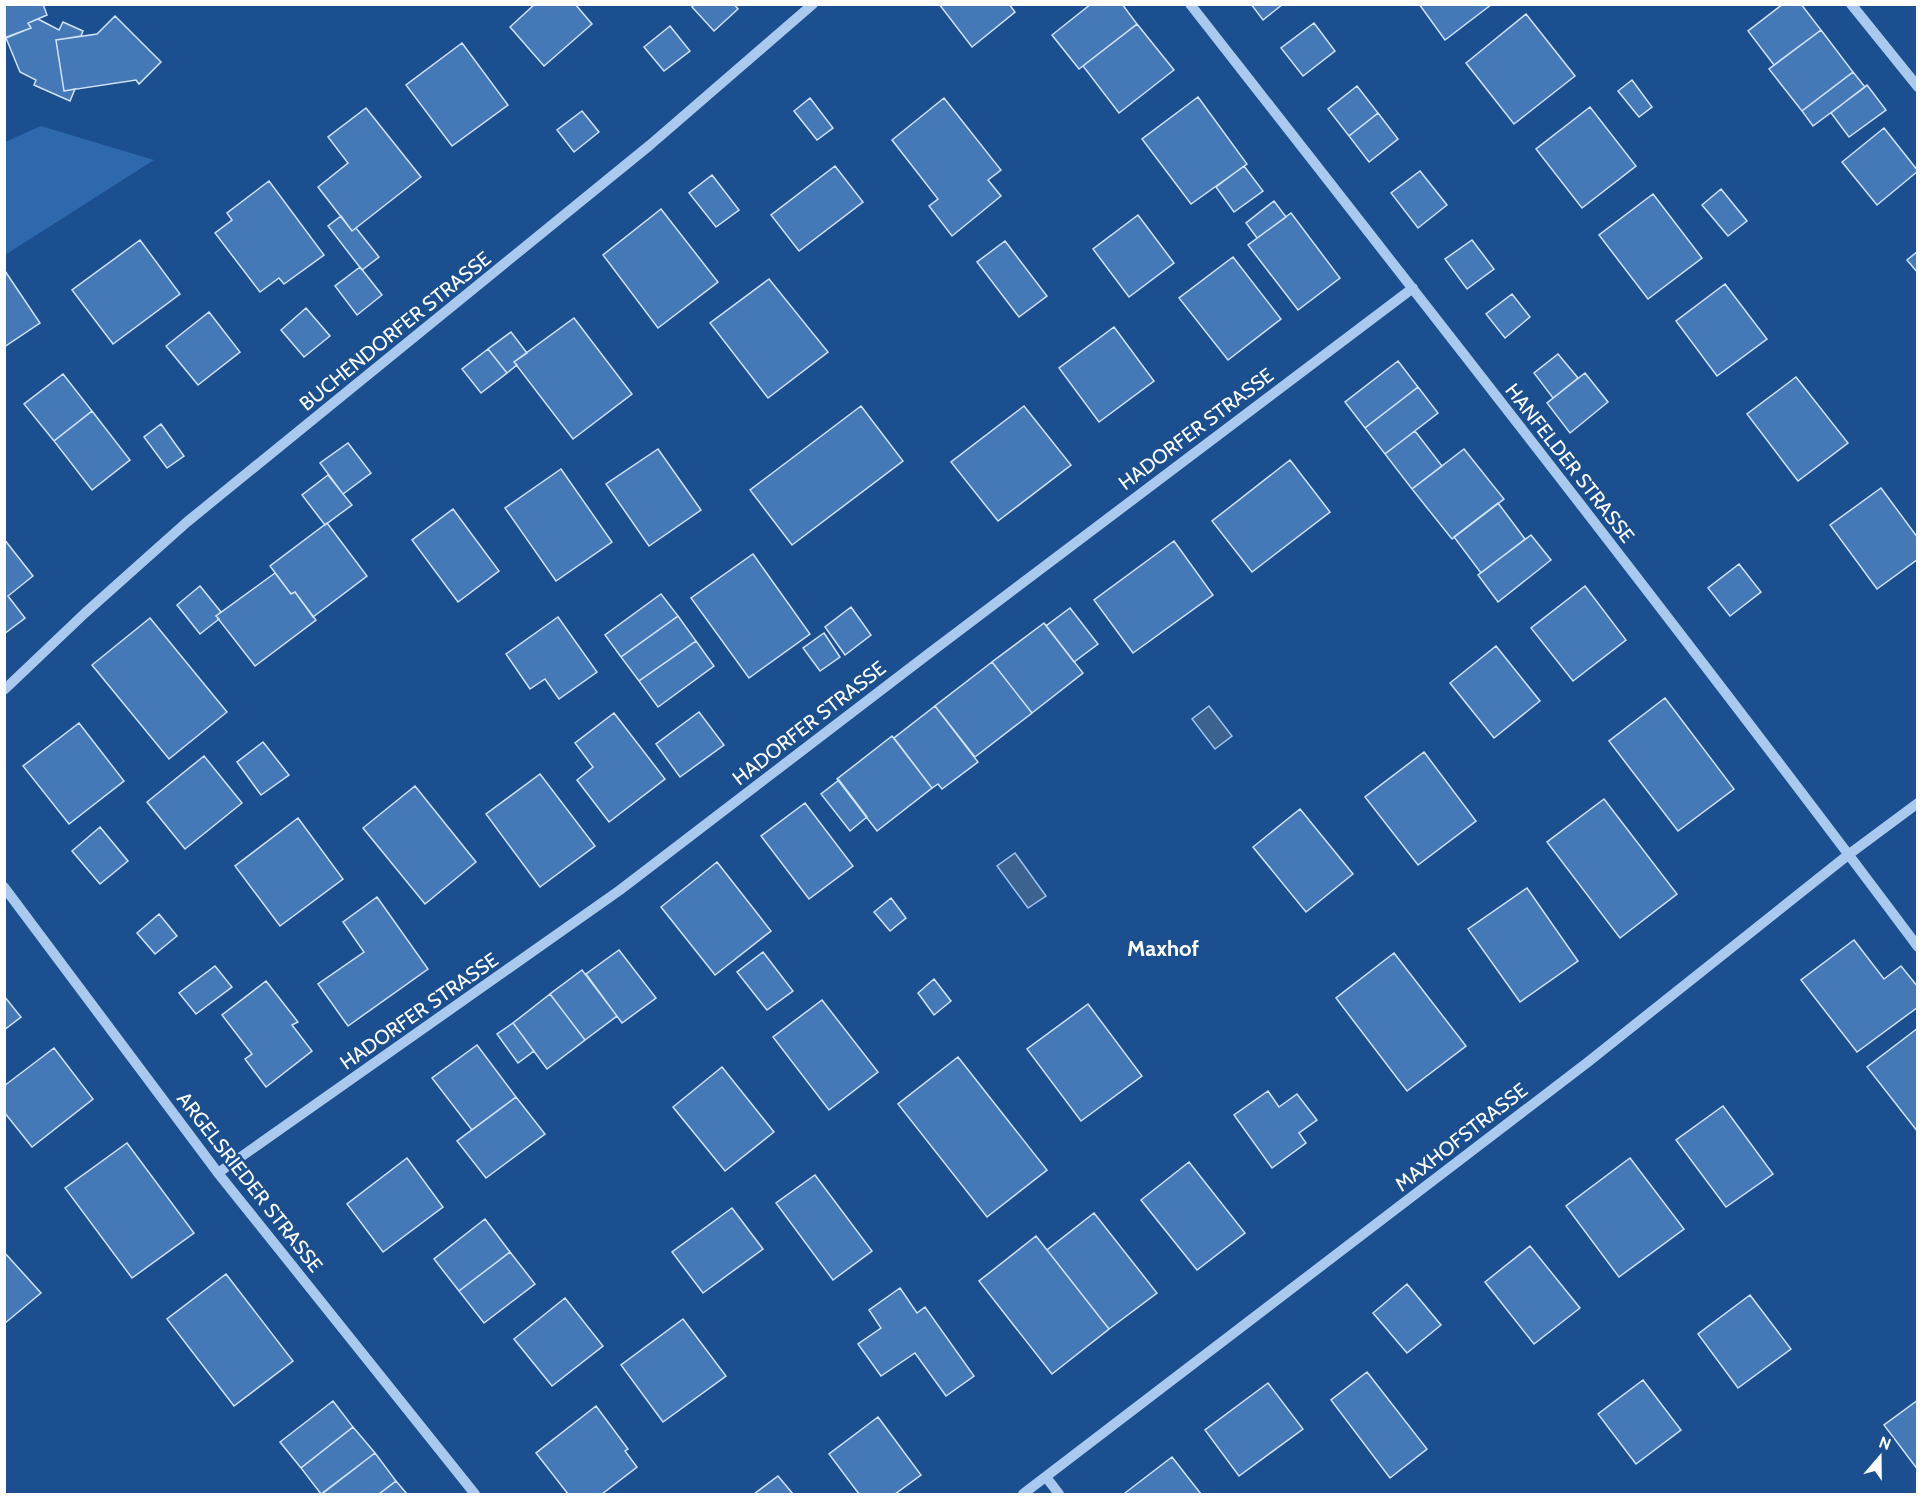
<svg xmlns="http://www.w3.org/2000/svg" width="1922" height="1499" font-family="Cabin,sans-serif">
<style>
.green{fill:#2e69ad}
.water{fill:#3c6290;stroke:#9cc4f0;stroke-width:1.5}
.building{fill:#4478b7;stroke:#cfe3fa;stroke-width:1.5}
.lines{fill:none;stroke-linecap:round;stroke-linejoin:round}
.minor{stroke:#a9c9ee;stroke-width:10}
.labels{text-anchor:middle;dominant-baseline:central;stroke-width:5;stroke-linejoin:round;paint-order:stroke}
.street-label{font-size:20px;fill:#fff;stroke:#1b4f8f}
.quarter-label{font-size:22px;font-weight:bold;fill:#fff;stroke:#1b4f8f}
</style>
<rect width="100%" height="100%" fill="#1b4f8f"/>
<path class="green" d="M41,126l113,34 -149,95v-113z"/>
<path class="water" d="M1209,706l23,30 -17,13 -23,-30z
M1015,853l31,43 -18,12 -31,-42z"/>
<path class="building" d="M4,4h39l4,11 -19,8 3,5 -27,10z
M535,4h40l17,20 -48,42 -34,-39z
M694,4h40l4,5 -24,22 -22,-24z
M939,4h70l6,8 -43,35z
M1091,4h31l15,20 -58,45 -27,-34z
M1251,4h32l-20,16z
M1419,4h73l-47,36z
M1783,4h18l20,26 -47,35 -26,-34z
M1526,14l49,62 -61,48 -48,-61z
M115,16l46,46 -22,22 -3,-4 -72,11 -8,-51 41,-6z
M38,19l21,11 4,-8 20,9 -2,5 -25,4 8,51 11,-2 -5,12 -36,-16 2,-5 -16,-8 -14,-34 25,-10 -3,-5z
M1314,23l21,28 -32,25 -22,-28z
M1137,24l37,46 -55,43 -36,-47z
M670,26l20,25 -26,20 -20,-24z
M1821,30l32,42 -51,39 -33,-42z
M462,43l46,62 -56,41 -46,-61z
M1853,72l12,15 -52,39 -11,-15z
M1632,80l20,27 -13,10 -21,-26z
M1867,85l19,25 -37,27 -18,-24z
M1357,86l21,27 -29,23 -21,-27z
M1198,97l49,67 -56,40 -49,-65z
M810,98l23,30 -16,12 -23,-29z
M944,98l57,72 -13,10 13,16 -49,40 -23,-30 9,-7 -46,-59z
M1590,107l46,59 -54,42 -46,-59z
M366,108l55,69 -69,54 -34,-44 30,-24 -20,-26z
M582,111l17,21 -25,20 -17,-22z
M1378,113l20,26 -29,23 -20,-26z
M1884,128l34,43 -41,34 -35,-43z
M835,166l28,36 -64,49 -28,-36z
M1244,166l19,25 -29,21 -18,-25z
M1420,171l27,34 -29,23 -27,-35z
M712,175l27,35 -23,17 -27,-34z
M269,181l55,74 -40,29 -5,-6 -19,14 -45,-59 17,-13 -5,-7z
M1721,189l26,32 -19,15 -26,-31z
M1653,194l49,64 -54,41 -49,-64z
M1274,201l12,16 -29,21 -11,-15z
M661,209l57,73 -60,46 -55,-73z
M1291,213l49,65 -42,32 -50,-65z
M1138,215l36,48 -45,34 -36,-48z
M341,216l11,15 4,-3 23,29 -17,13 -34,-44z
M140,240l40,54 -67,50 -41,-54z
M1472,240l22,29 -27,20 -22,-30z
M1005,241l42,55 -28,21 -42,-55z
M1918,251v22l-11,-13z
M1233,257l48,62 -53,41 -49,-62z
M360,267l22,28 -25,20 -22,-29z
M5,271l35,52 -36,24v-76z
M769,279l59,73 -60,46 -58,-75z
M1725,284l42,55 -50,37 -41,-55z
M1512,294l18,23 -25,21 -19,-24z
M306,308l24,28 -26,21 -23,-27z
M209,312l31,40 -42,33 -32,-39z
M574,318l58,76 -59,45 -59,-77z
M1114,327l40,54 -55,41 -40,-54z
M511,332l16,21 -13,9 3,3 -10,8 -19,-24z
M488,349l19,24 -26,20 -19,-24z
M1558,354l20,24 -25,20 -19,-25z
M1398,361l20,26 -53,41 -20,-26z
M1585,373l23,29 -38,31 -23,-30z
M63,374l29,37 -38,30 -30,-37z
M1796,377l52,66 -50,38 -51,-67z
M1418,387l20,26 -53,41 -20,-26z
M861,406l42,55 -111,84 -42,-55z
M1024,406l47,59 -73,56 -47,-59z
M92,411l38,49 -38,30 -38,-49z
M161,424l23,32 -17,12 -23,-31z
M1415,431l27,35 -30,23 -27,-35z
M348,443l23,30 -28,21 -23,-31z
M658,449l43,61 -52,36 -43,-62z
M1464,449l40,50 -52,40 -40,-50z
M1290,460l40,52 -78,60 -40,-51z
M561,469l51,73 -56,39 -51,-73z
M328,475l24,30 -27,20 -23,-30z
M1881,488l37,50v21l-41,30 -47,-64z
M1498,503l27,36 -44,34 -27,-36z
M453,509l46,62 -41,31 -46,-62z
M327,523l40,53 -54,41 -18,-25 -4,2 -21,-28z
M1531,535l20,25 -53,42 -20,-27z
M4,539l29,37 -25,20 17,22 -21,16z
M1174,541l39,54 -80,58 -39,-53z
M753,554l57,80 -61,44 -58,-80z
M1739,564l22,28 -31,24 -22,-28z
M275,573l16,21 4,-2 21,28 -61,46 -39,-50z
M200,586l21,26 -5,4 3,3 -19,15 -23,-29z
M1585,586l41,54 -53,41 -42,-53z
M661,594l17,22 -57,41 -16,-22z
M851,607l20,28 -26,20 -20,-28z
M1070,608l28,36 -24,18 -28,-36z
M678,616l18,25 -57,40 -18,-24z
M558,617l39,55 -38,27 -14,-20 -15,10 -24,-35z
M150,618l77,94 -58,47 -77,-94z
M1044,623l39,50 -51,40 -40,-51z
M824,633l16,24 -20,14 -17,-23z
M696,641l18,25 -56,41 -19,-26z
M1496,646l44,55 -46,37 -44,-55z
M992,662l40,51 -57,44 -40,-51z
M1665,698l69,91 -56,42 -69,-90z
M935,706l43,56 -36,27 -4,-5 -6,4 -38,-50z
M699,712l25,33 -44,32 -24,-33z
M614,713l51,66 -56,43 -32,-42 16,-13 -18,-24z
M79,723l45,58 -55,43 -46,-58z
M892,736l40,52 -55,43 -40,-52z
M263,742l26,33 -28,20 -24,-33z
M1424,752l52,69 -58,44 -53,-68z
M204,756l38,47 -57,46 -38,-47z
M540,774l55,72 -55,41 -54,-73z
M839,780l28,37 -17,14 -29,-37z
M415,786l61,76 -51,42 -62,-76z
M1604,799l73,95 -57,44 -73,-96z
M805,803l48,63 -44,33 -48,-63z
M1300,809l53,65 -47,38 -53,-65z
M298,818l45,61 -63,47 -45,-60z
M100,827l28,34 -28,23 -28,-33z
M717,862l54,69 -56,44 -54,-68z
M1527,888l51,73 -58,41 -52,-73z
M377,897l51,72 -80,57 -30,-42 46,-32 -21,-30z
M891,898l15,20 -16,13 -16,-19z
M159,914l18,22 -22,18 -18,-21z
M1854,940l30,39 17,-13 17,21v20l-61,45 -56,-72z
M619,950l37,48 -34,25 -36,-49z
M763,952l30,39 -26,19 -30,-38z
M1394,953l72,93 -59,45 -71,-93z
M215,966l17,21 -36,27 -17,-21z
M582,970l35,46 -32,24 -35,-46z
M934,979l17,22 -17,14 -16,-22z
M266,981l32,41 -6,3 20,26 -46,36 -21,-28 7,-5 -30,-39z
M550,994l35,46 -38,29 -34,-46z
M4,996l17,21 -17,13z
M822,1000l56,72 -49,38 -56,-73z
M1088,1004l54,72 -61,45 -54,-72z
M513,1023l21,28 -16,12 -21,-29z
M1918,1028v104l-51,-65z
M477,1045l39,52 -44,33 -40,-52z
M54,1048l39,51 -61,48 -28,-35v-26z
M958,1057l89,113 -60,47 -89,-113z
M722,1067l52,65 -49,39 -52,-64z
M1268,1091l11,16 18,-13 20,26 -18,13 7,10 -34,25 -38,-53z
M516,1097l29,37 -59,44 -29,-37z
M1723,1106l50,68 -47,33 -50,-67z
M127,1143l67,90 -62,45 -67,-90z
M407,1158l36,49 -60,45 -36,-48z
M1630,1158l54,71 -65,48 -53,-71z
M1189,1162l56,71 -48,37 -56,-70z
M815,1175l57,76 -39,29 -57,-77z
M732,1208l31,41 -60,44 -31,-41z
M1094,1213l63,80 -48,36 -62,-79z
M485,1219l25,33 -51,39 -25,-32z
M1036,1236l73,93 -57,45 -73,-93z
M1530,1246l50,62 -46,36 -49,-62z
M4,1252l37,41 -37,31z
M510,1252l25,32 -51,39 -25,-32z
M226,1274l67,87 -59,45 -67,-87z
M1407,1284l34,41 -34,28 -34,-40z
M900,1288l17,25 8,-6 49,69 -28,20 -31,-43 -34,23 -23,-32 23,-16 -12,-18z
M1750,1295l41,54 -53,39 -40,-54z
M565,1298l38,48 -51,40 -38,-47z
M683,1319l43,57 -63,46 -42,-57z
M1367,1372l60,77 -37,29 -59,-78z
M1643,1380l38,50 -45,34 -38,-50z
M1268,1383l35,46 -64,47 -34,-46z
M1918,1400v70l-34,-45z
M333,1401l20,26 -52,41 -21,-26z
M596,1406l32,43 -3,2 12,16 -35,27h-34l-32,-41z
M878,1417l43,58 -26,19h-36l-30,-40z
M353,1427l22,26 -54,41 -20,-26z
M375,1453l21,28 -17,13h-57z
M1172,1457l29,37h-75l-1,-1z
M778,1476l15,18h-39z
M396,1481l11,13h-28z"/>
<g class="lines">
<path class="minor" d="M1190,4c245,313 490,625 728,943
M1851,4l67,83
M4,690l81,-77 102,-91 463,-377 163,-141
M4,887l214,286 257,321
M218,1173l402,-283 307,-235 486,-367
M1046,1477l13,17
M1023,1494l565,-432 260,-207 70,-52"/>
</g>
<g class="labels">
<g class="street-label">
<text transform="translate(395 331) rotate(-39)">BUCHENDORFER STRASSE</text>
<text transform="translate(1196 429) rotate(-37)">HADORFER STRASSE</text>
<text transform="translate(1570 463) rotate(52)">HANFELDER STRASSE</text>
<text transform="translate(809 723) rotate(-38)">HADORFER STRASSE</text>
<text transform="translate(419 1011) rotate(-35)">HADORFER STRASSE</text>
<text transform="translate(1461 1137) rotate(-38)">MAXHOFSTRASSE</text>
<text transform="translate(250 1182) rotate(52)">ARGELSRIEDER STRASSE</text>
</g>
<g class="quarter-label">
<text x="1163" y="948">Maxhof</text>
</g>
</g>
<rect width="1922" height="1499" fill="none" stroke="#ffffff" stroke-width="12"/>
<g transform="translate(1880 1457) rotate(20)" stroke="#1b4f8f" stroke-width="4.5" paint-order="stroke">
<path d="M0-4.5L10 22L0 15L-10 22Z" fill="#ffffff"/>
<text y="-9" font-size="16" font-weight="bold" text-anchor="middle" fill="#ffffff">N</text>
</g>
</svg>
